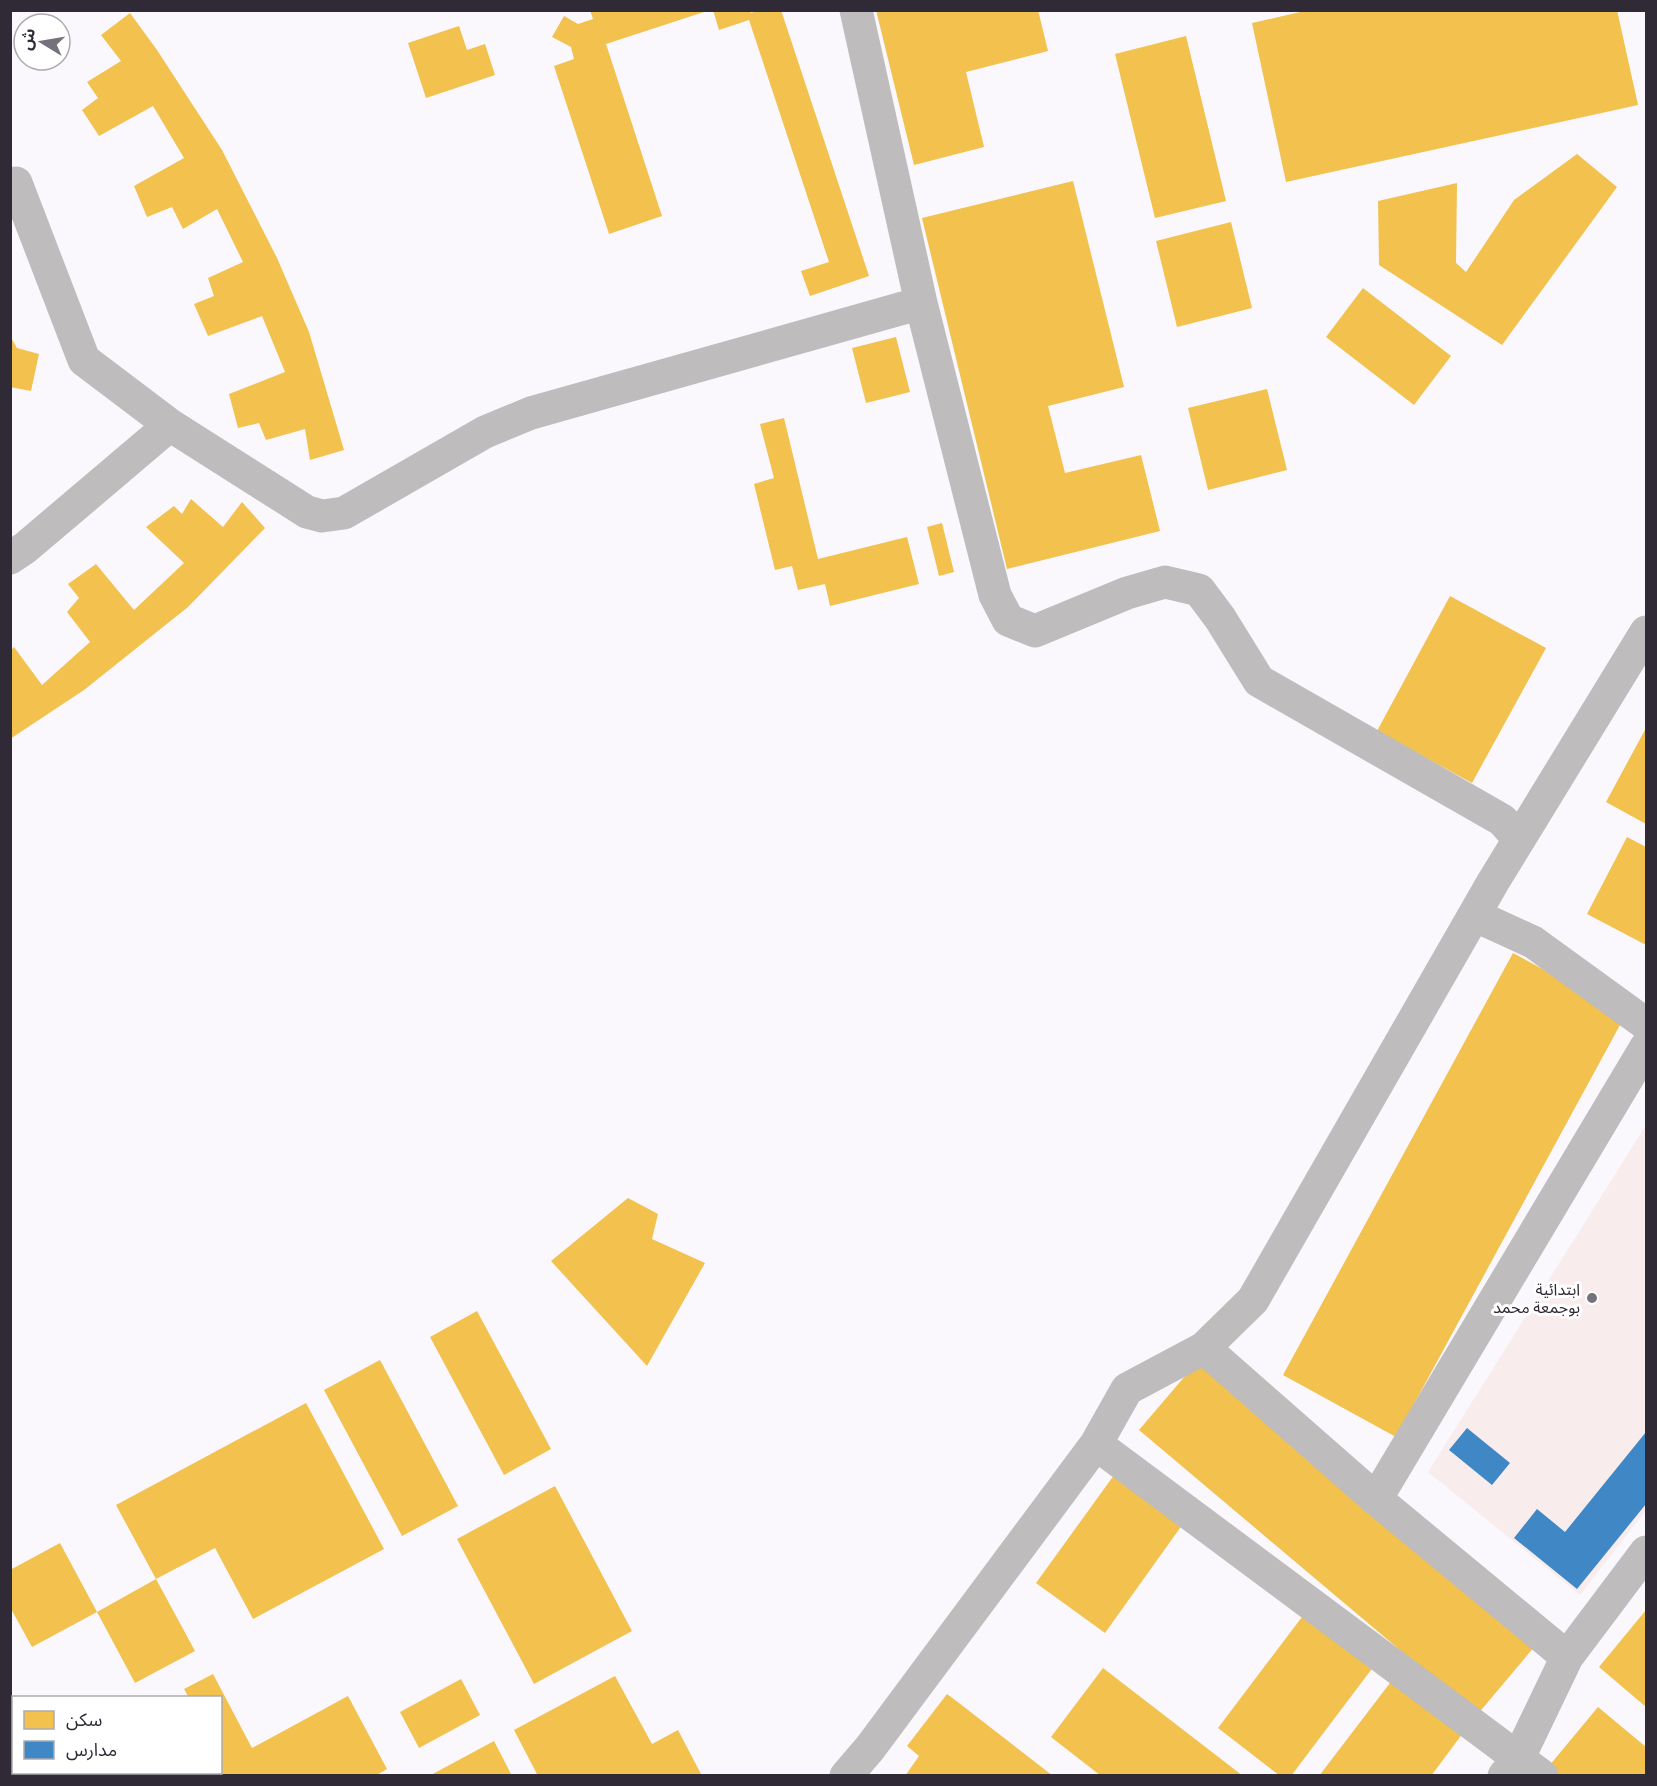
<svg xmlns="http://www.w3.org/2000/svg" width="1657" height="1786" font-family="'Source Serif 4','Noto Sans Arabic',serif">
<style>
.education{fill:#f9eced}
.homes{fill:#f2c14e}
.schools{fill:#3f88c5}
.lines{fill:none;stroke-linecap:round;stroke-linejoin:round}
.minor{stroke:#bebcbc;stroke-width:33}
.poi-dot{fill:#76727c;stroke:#fff;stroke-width:2}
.labels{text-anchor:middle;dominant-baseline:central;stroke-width:6;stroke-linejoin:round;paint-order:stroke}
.poi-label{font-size:16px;fill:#2f2a36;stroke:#fff;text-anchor:end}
</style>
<rect width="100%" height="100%" fill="#faf8fd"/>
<path class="education" d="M1646,1125v385l-66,85 -152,-123z"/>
<path class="homes" d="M590,10l117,1 -101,33 56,172 -53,18 -55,-168 20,-7 -3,-12 -19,-10 12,-21 14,8 15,-5z
M713,10h37l1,3 9,-3h21l88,266 -59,20 -9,-25 28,-9 -80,-242 -30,10z
M876,10h162l10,41 -82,21 18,75 -70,18z
M1309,10h308l21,95 -352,77 -34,-159z
M130,13l27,37 65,100 55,108 32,74 35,118 -34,10 -5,-31 -39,11 -7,-17 -21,5 -9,-34 56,-22 -23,-56 -54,20 -14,-32 20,-8 -6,-18 35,-16 -26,-53 -34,20 -11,-22 -25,10 -13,-31 50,-28 -31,-52 -54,30 -17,-26 16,-12 -11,-16 34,-21 -20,-26z
M459,26l8,24 18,-6 10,31 -69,23 -18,-55z
M1186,36l40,165 -71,17 -40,-164z
M1577,154l40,33 -115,158 -123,-80 -1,-64 79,-18 -1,80 10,9 48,-72z
M1073,181l51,206 -76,19 17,67 76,-18 19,76 -153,38 -85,-351z
M1231,222l21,86 -75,19 -21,-86z
M1363,288l88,68 -37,49 -88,-68z
M10,336l7,12 22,6 -8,37 -21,-4z
M896,337l14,55 -44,11 -14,-55z
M1267,389l20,81 -79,20 -20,-82z
M784,418l34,141 89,-22 12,47 -89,22 -5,-22 -27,6 -6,-24 -17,4 -21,-86 20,-6 -14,-54z
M191,499l32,28 19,-25 23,26 -77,79 -104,83 -74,49v-88l4,-4 28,38 48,-43 -23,-30 12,-14 -11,-14 28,-20 38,46 50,-47 -38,-36 28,-21 8,8z
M942,523l12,49 -15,4 -12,-49z
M1450,596l96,52 -74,135 -95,-52z
M1646,728v96l-40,-22z
M1627,837l19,10v98l-59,-31z
M1513,953l113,61 -230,423 -113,-62z
M628,1198l30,16 -6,25 53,24 -58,103 -96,-105z
M477,1311l74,138 -47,26 -74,-138z
M380,1360l78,146 -56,30 -78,-146z
M1197,1362l338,284 -58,69 -338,-285z
M306,1403l78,146 -131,70 -38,-71 -59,31 39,72 -60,32 -38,-71 59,-33 -40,-74z
M1117,1471l68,50 -80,112 -69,-50z
M555,1486l77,145 -98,53 -77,-145z
M60,1543l37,69 -65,35 -22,-40v-37z
M1308,1609l69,53 -86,114h-11l-62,-48z
M1646,1610v97l-47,-40z
M1103,1668l140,108h-142l-50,-39z
M213,1674l39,74 96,-52 39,73 -12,7h-174l5,-3h14v-8l3,-2 -3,-5v-60h-31l-5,-9z
M615,1676l37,68 26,-14 24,46h-164l-24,-46z
M461,1679l19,36 -61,33 -19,-36z
M1393,1679l70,54 -32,43h-112z
M947,1694l12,9 94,73h-148l14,-20 -12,-10z
M1598,1707l48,40v29h-86l-11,-10z
M494,1741l18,35h-83z
M14,1761v12h19l2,3h-25v-14z
M97,1773h89l2,3h-90z"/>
<path class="schools" d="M1467,1428l43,35 -18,22 -43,-35z
M1646,1432v72l-69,85 -63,-51 23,-29 28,23z"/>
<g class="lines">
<path class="minor" d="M856,10l65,293 74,292 13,25 27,11 92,-38 38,-11 34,8 21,28 39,63 243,139 17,19
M10,184l6,-1 68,177 86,65 -145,123 -15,10
M170,425l137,87 15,4 22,-3 141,-81 46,-19 390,-110
M1474,915l59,27 113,82
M1204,1348l172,151 191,158
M1096,1444l446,332
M1376,1499l270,-452
M10,1740l4,-1
M846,1776l24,-28 226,-304 31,-55 77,-41 49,-48 240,-418 153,-250
M1504,1776l15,-19 48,-100 79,-105"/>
</g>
<circle class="poi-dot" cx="1592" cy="1298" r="6"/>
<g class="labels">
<g class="poi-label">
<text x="1580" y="1289">ابتدائية<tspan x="1580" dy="18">بوجمعة محمد</tspan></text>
</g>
</g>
<rect width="1657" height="1786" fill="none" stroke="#2f2a36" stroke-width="24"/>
<rect x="12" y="1696" width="210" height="78" fill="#ffffff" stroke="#acaaaf" stroke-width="1.5"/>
<rect x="24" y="1711" width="30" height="18" fill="#f2c14e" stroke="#acaaaf" stroke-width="1.5"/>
<text x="66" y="1726" font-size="18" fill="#2f2a36">سكن</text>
<rect x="24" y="1741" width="30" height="18" fill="#3f88c5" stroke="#acaaaf" stroke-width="1.5"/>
<text x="66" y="1756" font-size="18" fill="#2f2a36">مدارس</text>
<g transform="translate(42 42) rotate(281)"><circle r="28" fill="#ffffff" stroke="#acaaaf" stroke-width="1.5"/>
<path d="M0-4.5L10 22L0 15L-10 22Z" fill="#76727c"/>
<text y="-9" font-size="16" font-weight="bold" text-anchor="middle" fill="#2f2a36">ش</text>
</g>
</svg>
